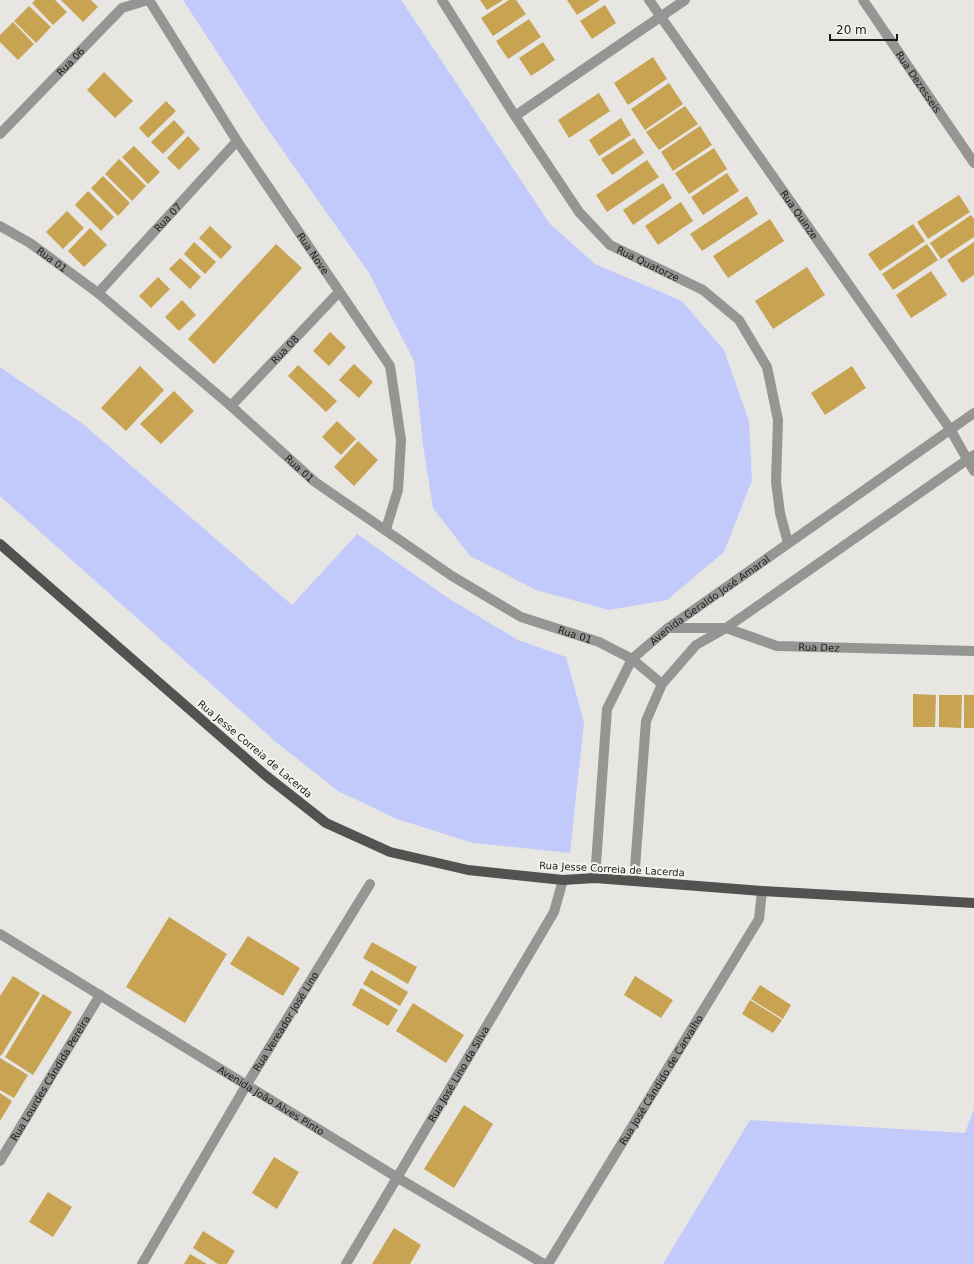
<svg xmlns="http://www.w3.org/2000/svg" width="974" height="1264" font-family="'DejaVu Sans',sans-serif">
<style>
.green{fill:#c2cafc}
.building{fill:#c8a351}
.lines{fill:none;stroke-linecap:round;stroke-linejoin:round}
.minor{stroke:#959593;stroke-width:10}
.major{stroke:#535250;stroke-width:10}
.labels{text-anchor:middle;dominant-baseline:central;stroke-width:4;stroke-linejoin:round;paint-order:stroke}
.street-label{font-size:10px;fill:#1b1b1a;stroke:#f5f3f0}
</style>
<rect width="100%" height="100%" fill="#e7e6e3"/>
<path class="green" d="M183,0h218l149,224 45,40 87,37 42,49 25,71 3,59 -28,72 -57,48 -58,10 -73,-20 -66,-34 -37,-48 -10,-63 -9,-84 -45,-88 -109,-155z
M0,367l83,57 209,181 65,-71 91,64 70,42 48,17 18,65 -14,131 -97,-10 -76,-24 -59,-28 -61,-48 -277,-247z
M974,1109v155h-311l87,-144 215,13z"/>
<path class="building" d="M35,0h20l12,12 -14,13 -21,-22z
M61,0h30l7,7 -15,15z
M480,0h23l-16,10z
M509,0h7l10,14 -33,22 -12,-18z
M567,0h33l-23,15z
M605,5l11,18 -24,16 -12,-18z
M29,6l22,21 -15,16 -22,-22z
M529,19l12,18 -33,22 -12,-18z
M13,22l21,22 -16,16 -18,-18v-7z
M543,42l12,18 -24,16 -12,-18z
M653,57l14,22 -39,26 -14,-22z
M104,72l29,29 -18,17 -28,-28z
M669,83l14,21 -38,26 -14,-21z
M599,93l11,18 -41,27 -11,-18z
M166,101l10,10 -28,27 -9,-10z
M685,106l13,18 -39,26 -13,-18z
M621,118l10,17 -32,21 -10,-16z
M174,120l11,12 -22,22 -12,-12z
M700,126l12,19 -39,26 -12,-19z
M188,136l12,13 -21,21 -12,-12z
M634,138l10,15 -32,22 -11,-16z
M134,146l26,26 -12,12 -26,-27z
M714,148l13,21 -38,25 -14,-21z
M119,159l27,27 -14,15 -27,-27z
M647,160l12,17 -52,35 -11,-17z
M727,173l12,18 -36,24 -12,-18z
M103,176l27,27 -12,13 -27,-28z
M663,183l9,15 -39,27 -10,-15z
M88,191l26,26 -13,14 -26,-26z
M959,195l11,17 -42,27 -11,-17z
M747,196l11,18 -56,37 -12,-17z
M681,202l12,19 -35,24 -13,-19z
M67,211l17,17 -21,21 -17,-17z
M971,215l3,4v18l-33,22 -11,-16z
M770,219l14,22 -56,37 -15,-22z
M913,224l12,17 -45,30 -12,-17z
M210,226l22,21 -11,12 -22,-21z
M90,228l17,17 -23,22 -16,-16z
M194,242l22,20 -11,12 -21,-20z
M974,242v33l-12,8 -15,-23z
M276,244l26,24 -88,96 -26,-25z
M927,244l11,16 -45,30 -11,-16z
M180,258l21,19 -11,12 -21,-20z
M807,267l18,28 -52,34 -18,-28z
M931,271l16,24 -36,23 -15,-23z
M158,277l12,12 -19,19 -12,-12z
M182,300l14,15 -17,16 -14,-14z
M330,332l16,15 -17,19 -16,-15z
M354,364l19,18 -14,16 -20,-18z
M298,365l39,36 -11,11 -38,-36z
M140,366l24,24 -38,41 -25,-23z
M852,366l14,22 -41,27 -14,-22z
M174,391l20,20 -33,33 -21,-20z
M337,421l19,18 -15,16 -19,-18z
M358,441l20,19 -24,26 -20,-19z
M913,694l23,1 -1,32h-22z
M939,695h23l-1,33 -22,-1z
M964,695h10v33h-10z
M169,917l58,37 -42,69 -59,-36z
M248,936l52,32 -17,28 -53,-32z
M372,942l45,25 -9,17 -45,-26z
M371,970l37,22 -8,14 -37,-22z
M13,976l27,17 -39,63 -1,-1v-59z
M635,976l38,24 -12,18 -37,-23z
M760,985l31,20 -8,14 -32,-20z
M361,988l37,22 -10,16 -36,-21z
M43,994l29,18 -39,63 -28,-18z
M750,1000l32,20 -9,13 -31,-19z
M413,1003l51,32 -18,28 -50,-32z
M0,1058l28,17 -14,23 -14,-8z
M0,1093l12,8 -12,20z
M464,1105l29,19 -39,64 -30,-19z
M274,1157l25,15 -22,37 -25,-16z
M48,1192l24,15 -19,30 -24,-15z
M394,1228l27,17 -11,19h-38z
M203,1231l32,20 -8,13h-9l-25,-16z
M190,1254l17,10h-23z"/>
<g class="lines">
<g class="minor">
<path id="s1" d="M149,0l88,141 153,225 11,74 -3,50 -12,39"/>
<path id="s2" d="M442,0l73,116 64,96 31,33 93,45 36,30 28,47 11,53 -2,62 4,31 8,30"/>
<path id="s3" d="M649,0l301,429 24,42"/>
<path id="s4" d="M863,0l111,163"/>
<path d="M515,116l170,-116"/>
<path id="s5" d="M0,134l122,-126 26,-8"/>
<path id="s6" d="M0,226l30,17 68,50 133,113 84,76 137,94 69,41 78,25 33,17 30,25"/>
<path id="s7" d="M98,293l139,-152"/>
<path id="s8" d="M231,406l108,-114"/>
<path id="s9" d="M668,628h58l51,18 197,5"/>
<path id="s10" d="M595,878l12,-169 25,-50 36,-31 306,-215"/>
<path d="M634,881l12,-160 16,-37 34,-39 30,-17 248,-173"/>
<path id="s11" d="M0,934l398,244 146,86"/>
<path id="s12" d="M0,1161l100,-166"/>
<path id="s13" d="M142,1264l105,-180 123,-200"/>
<path id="s14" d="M346,1264l208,-352 9,-32"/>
<path id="s15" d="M548,1264l211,-345 3,-28"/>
</g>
<path class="major" d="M0,544l265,231 61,48 64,29 78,18 95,10 32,-2 167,13 212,12"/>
</g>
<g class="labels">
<g class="street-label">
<text stroke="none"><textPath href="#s5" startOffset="101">Rua 06</textPath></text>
<text stroke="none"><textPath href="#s4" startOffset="99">Rua Dezesseis</textPath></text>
<text stroke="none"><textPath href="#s3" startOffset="262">Rua Quinze</textPath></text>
<text stroke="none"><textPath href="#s7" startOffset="103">Rua 07</textPath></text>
<text stroke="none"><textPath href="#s1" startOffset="302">Rua Nove</textPath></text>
<text stroke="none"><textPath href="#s6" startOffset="62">Rua 01</textPath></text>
<text stroke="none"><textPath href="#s2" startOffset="340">Rua Quatorze</textPath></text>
<text stroke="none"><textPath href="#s8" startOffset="78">Rua 08</textPath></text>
<text stroke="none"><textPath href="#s6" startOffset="386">Rua 01</textPath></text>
<text stroke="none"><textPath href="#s10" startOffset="323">Avenida Geraldo José Amaral</textPath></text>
<text stroke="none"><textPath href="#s6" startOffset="710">Rua 01</textPath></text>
<text stroke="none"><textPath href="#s9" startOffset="154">Rua Dez</textPath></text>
<text transform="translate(255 749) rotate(40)">Rua Jesse Correia de Lacerda</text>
<text transform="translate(612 869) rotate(3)">Rua Jesse Correia de Lacerda</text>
<text stroke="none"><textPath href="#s13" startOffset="282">Rua Vereador José Lino</textPath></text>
<text stroke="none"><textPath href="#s14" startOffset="221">Rua José Lino da Silva</textPath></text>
<text stroke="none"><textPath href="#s12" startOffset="97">Rua Lourdes Cândida Pereira</textPath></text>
<text stroke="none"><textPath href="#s15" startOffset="216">Rua José Cândido de Carvalho</textPath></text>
<text stroke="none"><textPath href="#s11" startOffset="318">Avenida João Alves Pinto</textPath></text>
</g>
</g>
<path d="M830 34v6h67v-6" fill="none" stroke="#1b1b1a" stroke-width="2"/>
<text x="836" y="34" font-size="12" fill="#1b1b1a" stroke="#f5f3f0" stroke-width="3" paint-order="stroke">20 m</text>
</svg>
